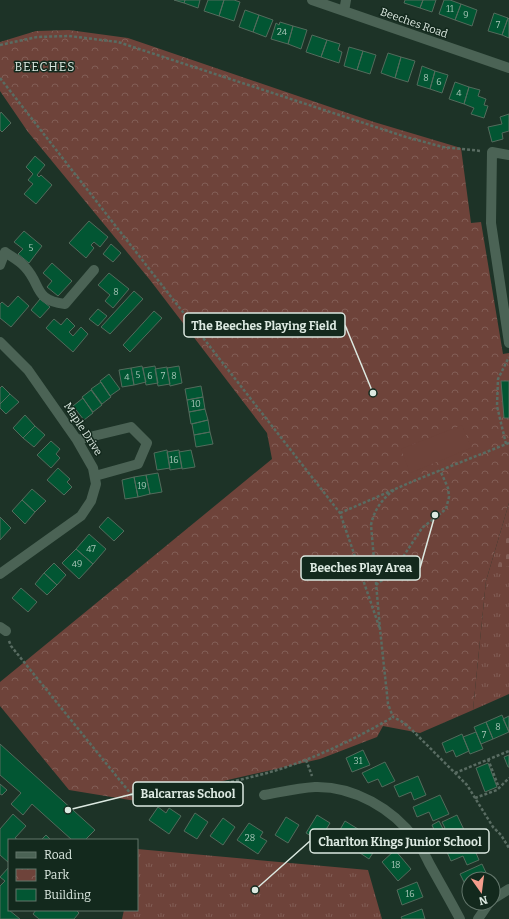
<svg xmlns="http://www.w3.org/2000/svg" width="509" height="919" font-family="Bitter,serif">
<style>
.grass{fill:url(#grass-tufts)}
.cemetery{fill:url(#cemetery-stones)}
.park{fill:url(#park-crowns)}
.pitch{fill:#6e433a}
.building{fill:#025633;stroke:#536b5c}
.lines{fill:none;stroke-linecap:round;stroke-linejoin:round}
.path{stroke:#596c62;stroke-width:2.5;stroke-dasharray:3 2;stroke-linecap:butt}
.minor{stroke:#4b6355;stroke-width:10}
.labels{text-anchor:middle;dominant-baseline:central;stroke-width:3;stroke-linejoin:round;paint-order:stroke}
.number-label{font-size:9px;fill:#a6c4b6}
.street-label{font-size:11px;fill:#dce9e1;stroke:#13291d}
.neighbourhood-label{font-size:12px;letter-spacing:1px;fill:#dce9e1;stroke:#13291d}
.leader{fill:none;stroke:#dce9e1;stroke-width:1.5}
.callout-dot{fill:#dce9e1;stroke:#13291d;stroke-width:1.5}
.callout{fill:#13291d;stroke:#dce9e1;stroke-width:1.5}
.callout-label{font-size:12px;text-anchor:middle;font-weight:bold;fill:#dce9e1}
</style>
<defs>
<pattern id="grass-tufts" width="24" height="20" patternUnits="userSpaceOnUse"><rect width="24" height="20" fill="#6e433a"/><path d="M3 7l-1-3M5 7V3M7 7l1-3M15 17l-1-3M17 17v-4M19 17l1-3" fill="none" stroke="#825e56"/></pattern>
<pattern id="cemetery-stones" width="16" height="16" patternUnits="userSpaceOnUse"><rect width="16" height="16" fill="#6e433a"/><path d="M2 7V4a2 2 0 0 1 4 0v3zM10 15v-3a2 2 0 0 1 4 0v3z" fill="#825e56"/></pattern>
<pattern id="park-crowns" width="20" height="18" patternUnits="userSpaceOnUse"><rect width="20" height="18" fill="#6e433a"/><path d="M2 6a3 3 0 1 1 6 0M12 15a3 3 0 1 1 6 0" fill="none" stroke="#825e56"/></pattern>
</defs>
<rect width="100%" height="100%" fill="#1d3327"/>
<path class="grass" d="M509,503v191l-36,16 13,-129z
M137,849l231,21 14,49h-260l2,-9h13z"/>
<path class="cemetery" d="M509,526v40l-12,3z"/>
<path class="park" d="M69,30l59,8 246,84 87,26 10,75 10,-1 22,132 6,-1v150l-23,78 -13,129 -53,23 -37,-7 -6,11 -57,22 -184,42 -67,-11 -69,-84v-24l272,-223 -5,-26 -117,-153 -122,-148 -28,-41v-49l36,-11z"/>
<path class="pitch" d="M462,425l9,23 -61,25 -9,-24z"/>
<path class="building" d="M174,0h11l-1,3z
M185,0h15l-2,8 -14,-5z
M208,0h16l-5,16 -15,-5z
M224,0h10l6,2 -6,19 -15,-5z
M405,0h18l-3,8 -16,-5z
M423,0h13l-4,12 -12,-4z
M444,0h6l11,4 -6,16 -16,-6z
M461,4l16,6 -5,16 -17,-6z
M245,10l14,5 -6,17 -14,-5z
M494,13l14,5 -6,17 -14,-4z
M259,15l14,5 -7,17 -13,-5z
M508,18l1,1v19l-7,-3z
M280,22l13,4 -5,18 -17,-5 5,-16 3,2z
M293,26l14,4 -6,19 -13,-5z
M312,35l15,5 -6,17 -15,-5z
M327,40l13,4 -2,6 4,2 -3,11 -18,-6z
M349,47l14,4 -6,19 -13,-4z
M363,51l13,4 -6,19 -13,-4z
M388,53l13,4 -6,21 -14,-5z
M401,57l14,4 -7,21 -13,-4z
M422,66l13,5 -5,18 -13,-4z
M435,71l13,4 -6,18 -12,-4z
M455,82l14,5 -5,17 -15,-5z
M469,87l11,3 -2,6 8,3 -2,6 4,1 -4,12 -13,-4 3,-6 -10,-4z
M1,112l10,11 -9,9 -2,-2v-16z
M509,114v17l-7,2 1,6 -11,3 -4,-15 14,-3 -2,-7z
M35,156l10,9 -8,10 2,2 2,-2 11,10 -16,19 -12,-10 9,-10 -5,-4 5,-6 -7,-7z
M89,221l19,16 -8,10 -6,-5 -3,3 3,3 -8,10 -17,-15z
M24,231l18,15 -13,17 -11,-9 5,-5 -9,-7z
M111,244l10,9 -8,9 -10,-8z
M52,263l20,18 -14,15 -11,-9 5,-6 -9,-8z
M109,273l20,16 -16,19 -8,-7 5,-6 -12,-10z
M134,291l9,8 -33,35 -9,-7z
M18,296l11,10 -18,21 -11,-9v-14l2,-2 6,5z
M40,299l10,8 -10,11 -9,-8z
M98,309l9,7 -9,10 -9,-7z
M154,311l8,7 -32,34 -7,-7z
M67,318l8,8 -6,6 4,4 8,-9 7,7 -15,18 -27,-24 8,-9 7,6z
M142,366l4,16 -12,3 -3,-17z
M155,366l3,17 -12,2 -3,-17z
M179,366l3,17 -12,3 -3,-18z
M167,367l3,17 -12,2 -3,-17z
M131,368l3,17 -12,2 -3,-17z
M109,374l11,15 -10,7 -10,-15z
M501,381h8v37h-5z
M101,382l10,15 -9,7 -11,-15z
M2,386l8,8 -10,10v-16z
M201,386l2,11 -16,3 -2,-11z
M91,390l11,15 -9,7 -11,-15z
M10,394l9,8 -13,12 -6,-6v-4z
M203,397l2,12 -16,3 -2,-12z
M83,398l10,15 -9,7 -11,-14z
M205,409l3,11 -17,4 -2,-12z
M25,415l10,11 -12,12 -10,-10z
M208,420l2,12 -16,3 -2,-11z
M35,426l10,9 -11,12 -11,-9z
M210,432l3,12 -17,3 -2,-12z
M51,441l9,8 -4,5 4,4 -9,10 -14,-13z
M167,450l3,18 -13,2 -3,-17z
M179,450l3,18 -12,2 -3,-18z
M191,450l4,17 -13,2 -3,-17z
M58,468l12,11 -3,3 5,5 -8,8 -17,-15z
M158,473l4,19 -12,2 -4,-19z
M146,475l4,19 -12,3 -4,-20z
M134,477l4,20 -13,2 -3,-19z
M32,489l14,12 -11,11 -13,-12z
M22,500l13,12 -10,12 -13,-13z
M0,517l11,11 -11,12z
M108,517l16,14 -10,10 -15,-14z
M89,534l17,15 -13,15 -17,-15z
M76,549l17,15 -14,15 -17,-16z
M54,563l12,12 -9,10 -13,-12z
M44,573l13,12 -10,10 -12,-11z
M21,588l16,14 -9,10 -16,-14z
M502,715l7,17 -16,7 -7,-17z
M509,716v16l-6,-13z
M486,722l7,17 -12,5 -7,-17z
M476,732l7,17 -13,5 -7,-17z
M462,734l7,17 -13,6 -3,-7 -7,3 -4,-10z
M0,744l95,86 -10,10h-13l-40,-36 -9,11 -12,-11 10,-11 -21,-18z
M363,750l7,15 -18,7 -6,-14z
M509,755v12h-1l-4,-10z
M385,762l10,19 -13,6 -4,-8 -10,4 -6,-10z
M488,763l9,24 -12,5 -9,-24z
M418,776l8,19 -12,5 -3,-8 -12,5 -5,-11z
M0,784l7,6 -5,5 -2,-1z
M440,795l9,19 -16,7 -4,-9 -12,5 -4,-10z
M158,807l8,6 3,-5 12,8 -12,18 -20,-14z
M195,813l13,9 -11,17 -13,-8z
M13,814l13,12 -11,12 3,2h-9v23l-9,-8v-26z
M317,815l13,8 -11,18 -13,-8z
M457,815l9,19 -15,7 -3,-7 -10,5 -6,-14 7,-4 4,8 2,-1 -3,-6z
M286,817l13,8 -11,18 -13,-8z
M223,818l12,9 -12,18 -13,-9z
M345,821l13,8 -12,18 -12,-7z
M249,823l14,9 -3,5 7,4 -9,13 -21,-14z
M368,834l12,8 -11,17 -12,-8z
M46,835l5,5h-10z
M470,839l9,21 -12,5 -4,-9 -12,5 -5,-11z
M395,850l16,19 -13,12 -16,-19z
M482,864l7,15h-20v3l-4,2 -5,-10z
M9,867v43l11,9h-20v-33l5,-5 -5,-4z
M417,882l6,15 -21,8 -5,-15z
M422,909l3,10h-23l-1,-2z
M36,910h40l3,3 -5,6h-35l-6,-5z"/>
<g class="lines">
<path class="path" d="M0,45l37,-8 32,-1 49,6 288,95 37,10 38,4
M0,78l340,435 40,116
M506,444l-9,-38 1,-27 11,-22
M394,490c-12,9 -20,20 -23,35l9,104 8,75 5,13 8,4 10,8 56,56 26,42 8,8 8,13
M340,513l76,-33 93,-37
M376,585l20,-16 3,-6 23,-35 24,-19 3,-12 -1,-9 -8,-18
M9,641l2,5 124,153c39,-6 78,-12 116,-22 49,-11 99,-35 142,-60
M488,759l11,29
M306,760l6,16
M455,773l54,-22
M475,798l22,-8 12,-12"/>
<path class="minor" d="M312,0l197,68
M344,11l2,-11
M509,155l-17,-3 -1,71 18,120
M0,265l5,-13c7,5 15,9 20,15 17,18 8,33 40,37l29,-34
M0,342l28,28 49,70 16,28 3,16 -5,17 -10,15 -81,58
M77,440l54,-13 16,16 -9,21 -43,12
M0,627l6,4
M264,795c17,-3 34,-7 51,-8 39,-1 78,22 100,52 6,7 10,16 14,24 10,18 21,37 31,56
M493,899l16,-10
M478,919l11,-16"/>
</g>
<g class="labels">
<g class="number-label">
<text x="450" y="9">11</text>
<text x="466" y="15">9</text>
<text x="498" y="25">7</text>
<text x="282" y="32">24</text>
<text x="426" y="78">8</text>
<text x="439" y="82">6</text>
<text x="459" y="93">4</text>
<text x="31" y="248">5</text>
<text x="116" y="292">8</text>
<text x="138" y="375">5</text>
<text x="150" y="376">6</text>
<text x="163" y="376">7</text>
<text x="174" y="376">8</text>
<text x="127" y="377">4</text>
<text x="196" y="404">10</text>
<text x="174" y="460">16</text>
<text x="142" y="486">19</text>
<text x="91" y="549">47</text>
<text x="77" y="564">49</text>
<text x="498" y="727">8</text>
<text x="484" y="735">7</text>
<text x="358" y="761">31</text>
<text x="250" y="838">28</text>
<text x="396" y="865">18</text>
<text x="410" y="894">16</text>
</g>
<g class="street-label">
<text transform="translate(414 23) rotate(19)">Beeches Road</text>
<text transform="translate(83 429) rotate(57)">Maple Drive</text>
</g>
<g class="neighbourhood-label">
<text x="45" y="67">BEECHES</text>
</g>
</g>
<path class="leader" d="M373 393L345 325M435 515L420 568M68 810L133 794M255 890L310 841"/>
<g class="callout-dot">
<circle cx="373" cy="393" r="4"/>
<circle cx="435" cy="515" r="4"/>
<circle cx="68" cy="810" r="4"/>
<circle cx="255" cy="890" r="4"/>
</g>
<g class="callout">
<rect x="184" y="313" width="161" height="24" rx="4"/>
<rect x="301" y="556" width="119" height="24" rx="4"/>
<rect x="133" y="782" width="110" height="24" rx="4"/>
<rect x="310" y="829" width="179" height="24" rx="4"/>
</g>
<g class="callout-label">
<text x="264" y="330">The Beeches Playing Field</text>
<text x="361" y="572">Beeches Play Area</text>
<text x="188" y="798">Balcarras School</text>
<text x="400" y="846">Charlton Kings Junior School</text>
</g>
<rect x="8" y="839" width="130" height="72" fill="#13291d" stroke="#63766b"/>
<rect x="16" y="852" width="20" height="6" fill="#4b6355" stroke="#63766b"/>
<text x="44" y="859" font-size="12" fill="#dce9e1">Road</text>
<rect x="16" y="869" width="20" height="12" fill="url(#park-crowns)" stroke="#63766b"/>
<text x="44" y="879" font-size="12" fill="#dce9e1">Park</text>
<rect x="16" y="889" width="20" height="12" fill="#025633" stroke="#63766b"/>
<text x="44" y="899" font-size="12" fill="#dce9e1">Building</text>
<g transform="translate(481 891) rotate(166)"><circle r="19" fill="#13291d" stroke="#63766b"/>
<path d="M0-3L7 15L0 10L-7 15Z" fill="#f49d8c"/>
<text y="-6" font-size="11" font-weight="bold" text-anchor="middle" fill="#dce9e1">N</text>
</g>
</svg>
